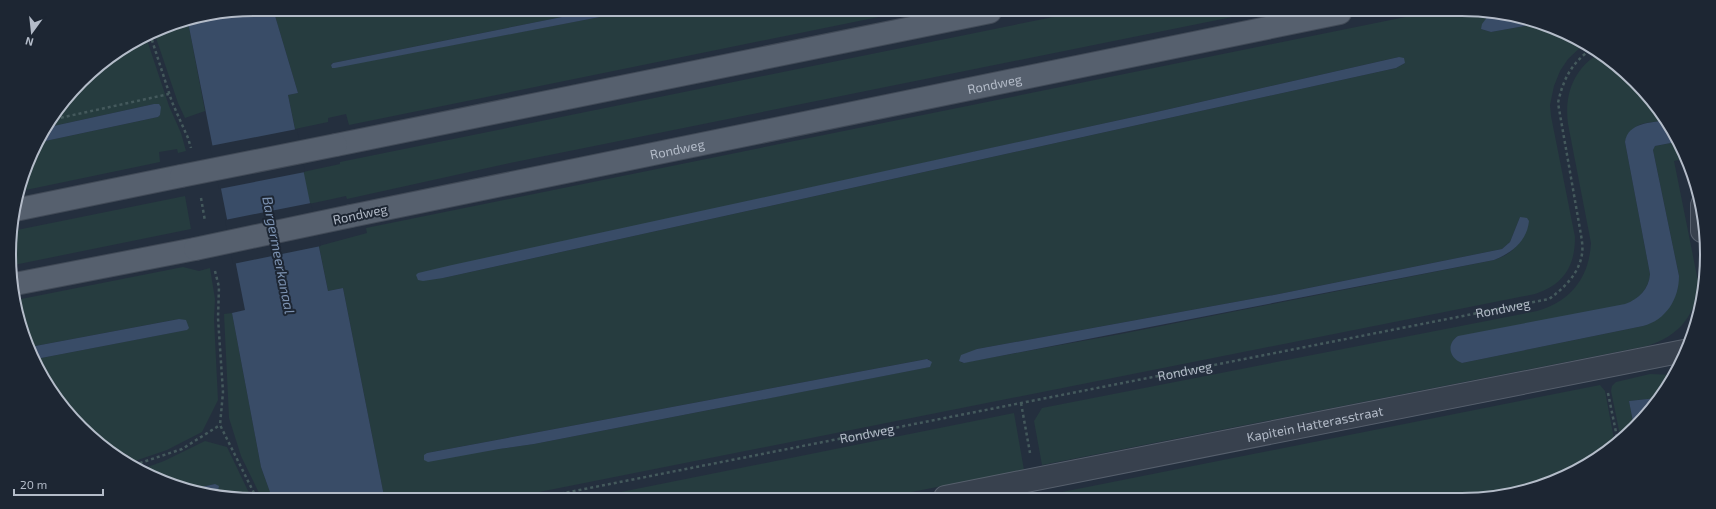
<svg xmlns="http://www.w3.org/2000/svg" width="1716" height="509" font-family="'Exo 2',sans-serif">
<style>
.green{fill:#263c3f;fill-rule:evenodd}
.water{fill:#394c67}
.pier{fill:#242f3e}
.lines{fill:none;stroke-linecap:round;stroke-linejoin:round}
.minor-casing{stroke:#565f6c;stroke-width:24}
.major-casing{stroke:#414a57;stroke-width:24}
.path{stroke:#44595c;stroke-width:2.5;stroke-dasharray:3 3;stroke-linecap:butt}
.minor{stroke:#38414e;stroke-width:22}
.major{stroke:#56606e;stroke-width:22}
.major-bridge-casing{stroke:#414a57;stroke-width:24;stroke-linecap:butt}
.major-bridge{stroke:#56606e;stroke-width:22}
.labels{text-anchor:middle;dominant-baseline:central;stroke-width:4;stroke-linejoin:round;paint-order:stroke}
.street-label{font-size:13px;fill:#b4bcc9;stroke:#1d2633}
.water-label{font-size:14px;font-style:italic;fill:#7c92b1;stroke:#1d2633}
.rim{fill:none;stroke:#b4bcc9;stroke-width:2}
</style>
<rect width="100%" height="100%" fill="#242f3e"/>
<path class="green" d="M273,9l324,1 -264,53 -2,1 1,4 304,-58 272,1 -559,114 -3,-11 -18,4v4l-33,7 -7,-34 10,-2z
M1078,12l174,1 -742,150 -163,36 -1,-3 -37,8 -6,-32 37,-8v-2z
M1425,13l77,1 -14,2 -7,13 10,3 44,-8 49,20 -16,15 -8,12 -6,15 -4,19 1,11 24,121c0,30 -12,48 -40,57l-1016,202h-135l-41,-208 -15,3 -9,-45 48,-13 -1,-5zM1399,57l6,6 -9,5 -953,210 -26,-4 735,-161zM1520,217l3,20c-8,13 -15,18 -29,23l-373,74 -160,29 16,-14 302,-55 223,-45 8,-7zM927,359h2v8l-395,77 -35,5 -72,4z
M188,22l17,89 -20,7 -7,-15 -24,-71 7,-4z
M146,37l23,69 12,27 5,18 -8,2 -1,-4 -18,3 1,10 -139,29 15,-48 122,-26 2,-2 -6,-11 -105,23 43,-57z
M1600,53l66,67c-20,4 -33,0 -41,22l25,132c-1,15 -11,25 -25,31l-170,33c-8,11 -4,19 7,25l181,-37 13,-6 21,-29 2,-15 -26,-126 2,-4 21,-4 6,17 -8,2 24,120c-1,34 -19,55 -51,65l-605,119 -8,-44 8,-13 495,-97c34,-10 52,-33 54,-68l-23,-119c-4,-30 6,-56 32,-71z
M185,196l6,33 -177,36 -2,-34z
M183,267l16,4 11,-3 5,31 -1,20 4,81 -16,32 -35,18 -38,13 -11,-4 -67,-68 -15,-32 150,-29 -7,-11 -149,28 -13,-29 -1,-18z
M232,313l29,154 10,28h-11l-19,-39 -12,-38 -5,-104z
M1650,374l25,1 -18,23 -28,3 5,26 -13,13 -10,-49 1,-5 4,-4z
M1600,385l5,6 10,53 -59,37 -63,17 -456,-1z
M1014,413l10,57 -138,27 -285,-1z
M205,441l22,6 23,48h-33l1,-1 -3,-10 -23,5 -50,-20 22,-8z"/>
<path class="water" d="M254,9h19l25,84 -10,2 40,196 15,-3 41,208 -113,-1 -10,-28 -29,-154 13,-3 -57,-288z
M597,10h39l-301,58h-3l-1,-3 2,-2z
M1502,14h8l25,10 -44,8 -10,-3 1,-5 6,-8z
M1399,57l5,1 1,5 -9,5 -953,210 -20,3 -5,-1 -2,-5 2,-2 34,-8 700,-152z
M154,104h5l2,3 -1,8 -2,2 -122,26 13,-16z
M1666,120l10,22 -21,4 -2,4 26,126c0,23 -13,44 -36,50l-181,37c-13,-5 -16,-19 -4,-27l167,-32c14,-5 24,-15 25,-30l-25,-132c3,-20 26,-19 41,-22z
M1520,217l7,1 2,3c-2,20 -17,32 -35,39l-530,103 -5,-2 2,-6 16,-6 302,-55 223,-45 8,-7z
M179,319l7,1 3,8 -2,2 -151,29 -6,-12z
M927,359l5,3 -2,5 -396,77 -35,5 -71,13 -4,-2v-5l3,-2z
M1657,398l-23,29 -5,-26z
M215,484l4,2 -2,9h-11l-14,-6z"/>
<path class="pier" d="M297,129l8,43 -86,17 -9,-43z
M311,203l10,43 -88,18 -8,-44z"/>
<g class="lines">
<defs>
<g id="minor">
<path d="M1702,205v26"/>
<path id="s2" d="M945,497l739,-146"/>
</g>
<g id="major">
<path d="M336,145l654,-133"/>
<path d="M15,210l166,-34"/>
<path id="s3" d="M351,216l989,-203"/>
<path d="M15,284l180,-35"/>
</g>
</defs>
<use href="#minor" class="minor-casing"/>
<use href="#major" class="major-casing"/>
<g class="path">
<path d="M150,34l22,68 16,36 3,10"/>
<path d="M55,119l114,-25"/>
<path d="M201,198l4,23"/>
<path d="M215,271l4,16 -1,31 5,74 -3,33 35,70"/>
<path d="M1608,393l10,49"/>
<path d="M1021,403l9,50"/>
<path d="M134,465l48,-16 38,-24"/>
<path id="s1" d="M549,496l1000,-197c15,-11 30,-25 33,-45 1,-6 0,-13 -1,-19l-23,-132c5,-24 14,-41 35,-55"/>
</g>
<use href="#minor" class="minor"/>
<use href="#major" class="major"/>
<defs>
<path id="major-bridge" d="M181,176l155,-31
M195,249l156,-33"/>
</defs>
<use href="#major-bridge" class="major-bridge-casing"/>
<use href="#major-bridge" class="major-bridge"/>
</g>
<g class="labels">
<g class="street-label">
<text stroke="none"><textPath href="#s3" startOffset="657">Rondweg</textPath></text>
<text stroke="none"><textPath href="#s3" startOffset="333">Rondweg</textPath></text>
<text transform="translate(360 214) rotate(-12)">Rondweg</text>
<text stroke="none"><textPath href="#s1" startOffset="972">Rondweg</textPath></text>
<text stroke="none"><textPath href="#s1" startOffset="648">Rondweg</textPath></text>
<text stroke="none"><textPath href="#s2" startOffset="377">Kapitein Hatterasstraat</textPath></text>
<text stroke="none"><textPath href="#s1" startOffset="324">Rondweg</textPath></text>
</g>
<g class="water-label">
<text transform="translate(279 255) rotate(79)">Bargermeerkanaal</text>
</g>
</g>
<path d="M0 0H1716V509H0ZM254 16H1462A238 238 0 0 1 1700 254V255A238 238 0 0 1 1462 493H254A238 238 0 0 1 16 255V254A238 238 0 0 1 254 16Z" fill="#1d2633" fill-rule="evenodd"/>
<path class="rim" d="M254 16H1462A238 238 0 0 1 1700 254V255A238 238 0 0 1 1462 493H254A238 238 0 0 1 16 255V254A238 238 0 0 1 254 16Z"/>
<g transform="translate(32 32) rotate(195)" stroke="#1d2633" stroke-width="3" paint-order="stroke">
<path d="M0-3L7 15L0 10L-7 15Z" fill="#b4bcc9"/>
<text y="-6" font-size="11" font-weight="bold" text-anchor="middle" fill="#b4bcc9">N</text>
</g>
<path d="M14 489v6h89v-6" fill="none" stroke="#b4bcc9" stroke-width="2"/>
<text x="20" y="489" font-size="12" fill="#b4bcc9" stroke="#1d2633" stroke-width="3" paint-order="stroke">20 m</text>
</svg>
